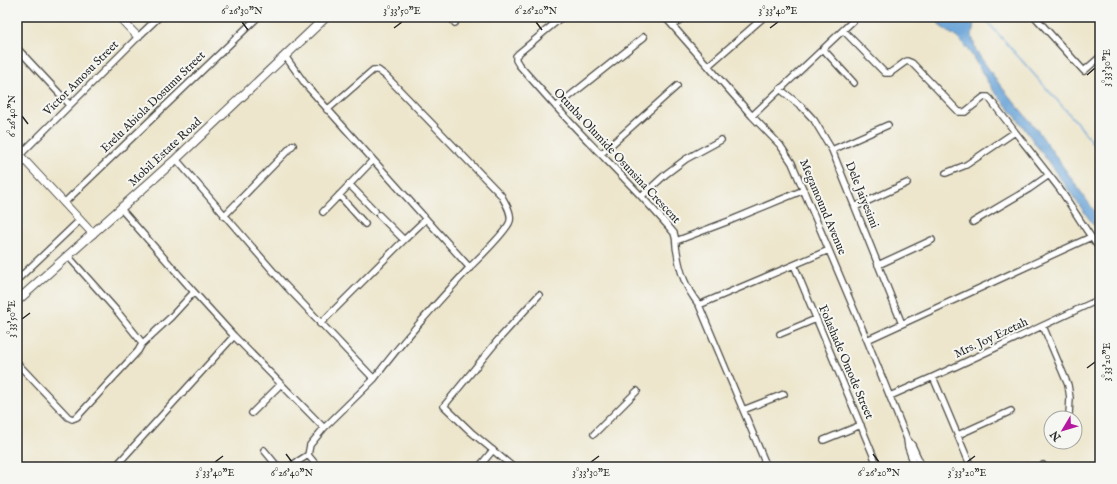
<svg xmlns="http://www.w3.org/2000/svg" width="1117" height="484" font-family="'IM FELL English',serif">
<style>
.water{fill:#66a2d7;stroke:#486681}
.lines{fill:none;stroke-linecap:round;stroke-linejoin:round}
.stream{stroke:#66a2d7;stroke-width:1.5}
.minor-casing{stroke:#484743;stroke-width:8}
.tertiary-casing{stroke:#484743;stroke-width:9}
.secondary-casing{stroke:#484743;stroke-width:10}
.minor{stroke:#fff;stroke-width:5.5}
.tertiary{stroke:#fff;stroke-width:7}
.secondary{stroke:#fff;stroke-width:8}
.ticks{fill:none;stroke:#2b2b2b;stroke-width:1.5}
.labels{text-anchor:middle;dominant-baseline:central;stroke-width:4;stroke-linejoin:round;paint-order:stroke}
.street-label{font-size:12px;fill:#2b2b2b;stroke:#f6f6f2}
.neatline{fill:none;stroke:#2b2b2b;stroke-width:1.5}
.ticks-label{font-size:10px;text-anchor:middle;fill:#2b2b2b}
</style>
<rect width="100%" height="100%" fill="#f6f6f2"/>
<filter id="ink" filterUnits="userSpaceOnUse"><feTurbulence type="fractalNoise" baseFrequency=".025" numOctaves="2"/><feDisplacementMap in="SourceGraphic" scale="8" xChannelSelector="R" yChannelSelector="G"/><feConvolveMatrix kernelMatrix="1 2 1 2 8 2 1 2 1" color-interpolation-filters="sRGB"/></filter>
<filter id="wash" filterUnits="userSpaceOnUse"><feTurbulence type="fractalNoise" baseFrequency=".012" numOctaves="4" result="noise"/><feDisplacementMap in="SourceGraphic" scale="16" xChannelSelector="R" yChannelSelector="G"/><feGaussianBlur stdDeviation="0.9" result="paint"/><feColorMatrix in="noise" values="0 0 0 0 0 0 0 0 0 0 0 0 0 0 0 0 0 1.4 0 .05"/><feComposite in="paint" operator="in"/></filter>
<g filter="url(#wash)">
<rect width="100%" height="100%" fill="#ede6cc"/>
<path class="water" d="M936,17h39l-3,19 4,15 24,34 38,46 62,88v15l-84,-117 -24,-28 -21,-35 -11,-14 -20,-14z"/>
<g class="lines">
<path class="stream" d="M980,17l4,1 95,107 21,28"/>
</g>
</g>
<g filter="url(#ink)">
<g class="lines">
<defs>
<path id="minor" d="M450,17l5,6
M562,17l-43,36 -3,3v4l3,5c24,27 47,54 72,79 28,29 57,58 83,89 3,8 1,12 3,19 3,21 9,36 22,53l68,162
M665,17l87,99 28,29 12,18 75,177 40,99 5,6 10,22
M1035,17l49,54 16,-14
M673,26l10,-9
M843,30l42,43h5l15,-11 2,-1 5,2 47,49h6l19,-15h4l2,2c22,30 46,59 69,89 14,20 26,42 41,61
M17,48l53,57
M823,49l31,34
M285,56l21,29 164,183
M708,66l56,-49
M780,89l22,18 12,13 18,30 70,174
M556,107l88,-70
M752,116l105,-99
M832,150l56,-25
M601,154l76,-68
M20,155l118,-118 21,-20
M176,159l109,126 89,94c29,-39 63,-76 96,-112 8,-8 38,-37 40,-46 2,-9 -5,-18 -9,-26l-115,-119 -8,-6h-5l-46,40
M946,173l20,-8 49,-33
M349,184l26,27
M339,195l26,29
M642,196l24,-22 20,-15 35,-19
M64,203l194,-186
M855,207l52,-24
M121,209l73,83 40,44 90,92
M323,212l50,-52
M379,215l25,25
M224,216l69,-71
M973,222l56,-33 20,-14
M676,241l53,-20 75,-31
M68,256l48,54 24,30 2,4
M794,265l84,202
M878,265l54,-25
M17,280l63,-60
M699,305l130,-55
M320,324l84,-84 22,-21
M1043,326l25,59 2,13 -1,17
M780,334l36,-15
M867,340l224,-103
M17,363l51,54 4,2 5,-2 61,-66 4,-7 29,-27 23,-25
M933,377l38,90
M890,396l43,-19 167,-78
M743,410l41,-16
M252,413l29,-29
M594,434l43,-43
M958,435l53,-24
M824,440l37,-15
M907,440l1,7 7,20
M264,450l14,17
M115,467l119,-131
M289,467l19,-12
M318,467l-10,-12 2,-10 14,-17 50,-49
M479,467l14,-17
M513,467l-42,-35 -27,-26 54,-66 41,-45
M1038,467l5,-2"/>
<path id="tertiary" d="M119,17l19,20
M17,152l76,82"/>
<path id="secondary" d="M17,301l159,-142 150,-142"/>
</defs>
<use href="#minor" class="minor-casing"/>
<use href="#tertiary" class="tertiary-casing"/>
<use href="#secondary" class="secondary-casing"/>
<use href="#minor" class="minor"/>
<use href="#tertiary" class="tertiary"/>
<use href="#secondary" class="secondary"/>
</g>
</g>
<path class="ticks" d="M242,22l6,8M536,22l6,8M394,28l8,-6M770,28l8,-6M1087,75l8,-7M22,116l6,8M22,319l8,-6M1087,368l8,-6M286,454l6,8M873,454l6,8M215,462l8,-6M591,462l8,-6M967,462l8,-6"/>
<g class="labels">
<g class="street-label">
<text transform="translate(81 78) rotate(-45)">Victor Amosu Street</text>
<text transform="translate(153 102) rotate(-44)">Erelu Abiola Dosumu Street</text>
<text transform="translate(165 152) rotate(-43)">Mobil Estate Road</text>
<text transform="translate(617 156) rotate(47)">Otunba Olumide Osunsina Crescent</text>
<text transform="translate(862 195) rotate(68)">Dele Jaiyesimi</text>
<text transform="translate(823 207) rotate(67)">Megamound Avenue</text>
<text transform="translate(991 338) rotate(-25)">Mrs. Joy Ezetah</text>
<text transform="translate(846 362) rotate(67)">Folashade Omode Street</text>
</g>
</g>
<rect width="1117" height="484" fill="none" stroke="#f6f6f2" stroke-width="44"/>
<g transform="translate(1063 430) rotate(232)"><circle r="19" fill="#f6f6f2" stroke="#a5a5a2"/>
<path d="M0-3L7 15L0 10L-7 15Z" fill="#b5179e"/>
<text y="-6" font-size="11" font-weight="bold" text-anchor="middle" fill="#2b2b2b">N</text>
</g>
<rect x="22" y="22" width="1073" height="440" class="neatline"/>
<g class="ticks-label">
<text x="242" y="14">6°26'30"N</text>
<text x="402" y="14">3°33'50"E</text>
<text x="536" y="14">6°26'20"N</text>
<text x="778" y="14">3°33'40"E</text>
<text transform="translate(1106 68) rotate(-90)" y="4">3°33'30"E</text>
<text transform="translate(11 116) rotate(-90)" y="4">6°26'40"N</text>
<text transform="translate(11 319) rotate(-90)" y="4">3°33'50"E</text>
<text transform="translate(1106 362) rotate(-90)" y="4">3°33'20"E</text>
<text x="215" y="476">3°33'40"E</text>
<text x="292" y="476">6°26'40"N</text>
<text x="591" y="476">3°33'30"E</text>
<text x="879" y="476">6°26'20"N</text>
<text x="967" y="476">3°33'20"E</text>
</g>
</svg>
